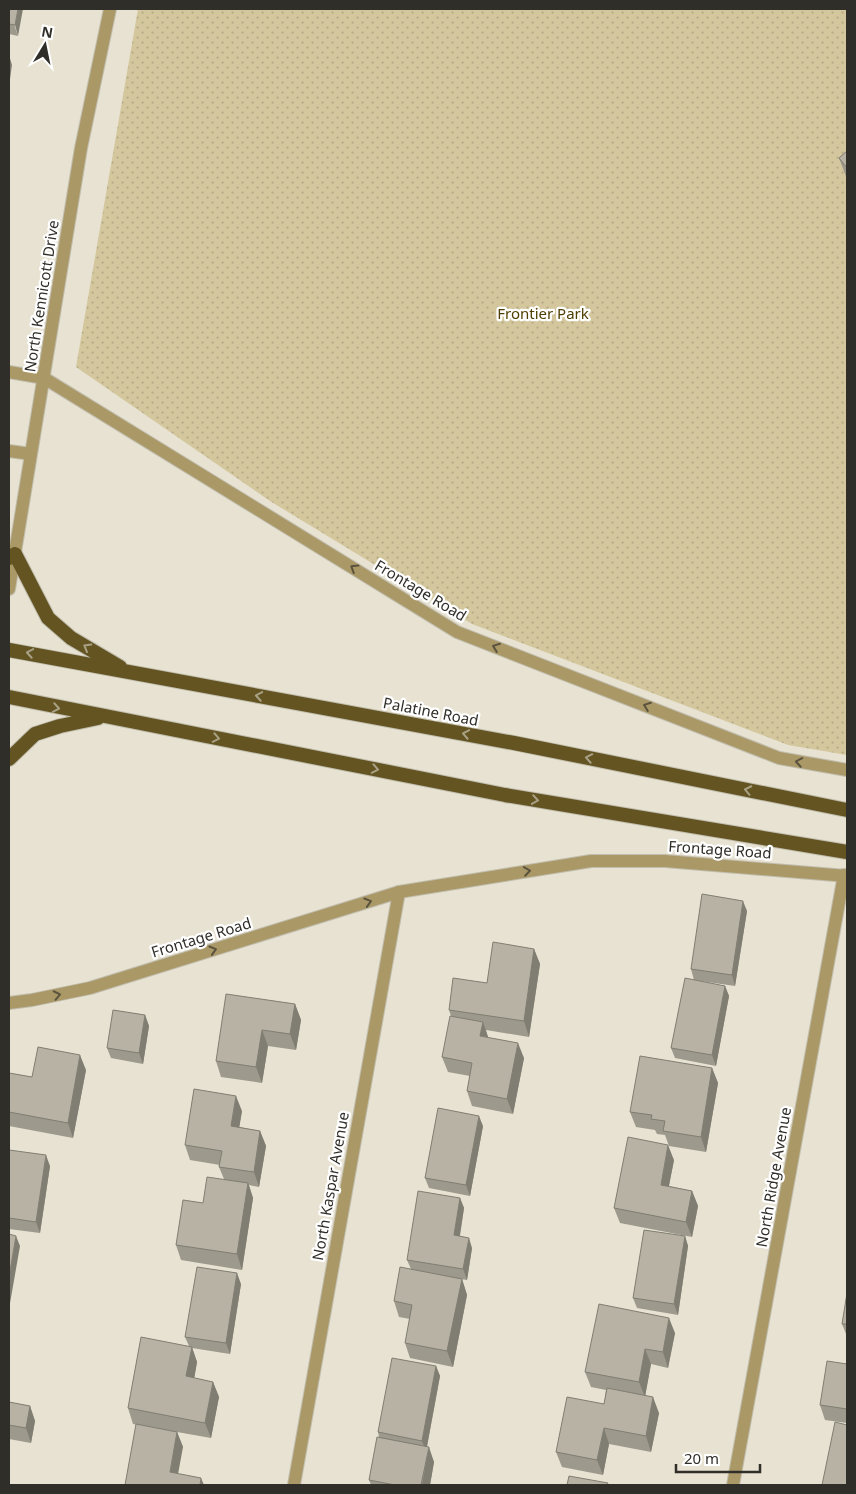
<svg xmlns="http://www.w3.org/2000/svg" width="856" height="1494" font-family="'Noto Sans',sans-serif">
<style>
.park{fill:url(#park-dots)}
.lines{fill:none;stroke-linecap:round;stroke-linejoin:round}
.minor-casing{stroke:#c2beaf;stroke-width:14}
.tertiary-casing{stroke:#c2beaf;stroke-width:14}
.trunk-casing{stroke:#c2beaf;stroke-width:16}
.minor{stroke:#aa9967;stroke-width:12}
.tertiary{stroke:#aa9967;stroke-width:12}
.trunk{stroke:#635422;stroke-width:14}
.wall{fill:#9d998c}
.shaded-wall{fill:#807d72}
.building{fill:#b7b2a3;stroke:#807d72}
.oneway{stroke:#5b533e}
.oneway2{stroke:#a9a185}
.labels{text-anchor:middle;dominant-baseline:central;stroke-width:4.5;stroke-linejoin:round;paint-order:stroke}
.street-label{font-size:15px;fill:#302e28;stroke:#fff}
.park-label{font-size:15px;fill:#4e3e01;stroke:#fff}
</style>
<defs>
<pattern id="park-dots" width="8" height="8" patternUnits="userSpaceOnUse" patternTransform="scale(1.25)"><rect width="8" height="8" fill="#d4c79d"/><path d="M2 2h.1M6 6h.1" fill="none" stroke="#b6ab87" stroke-width="1.8" stroke-linecap="round"/></pattern>
</defs>
<rect width="100%" height="100%" fill="#e7e2d1"/>
<path class="park" d="M138,9h709v746l-59,-10 -316,-121 -202,-123 -194,-134z"/>
<g class="lines">
<defs>
<path id="minor" d="M294,1485l105,-593
M733,1485l111,-610"/>
<path id="tertiary" d="M9,372l35,6 413,254 322,126 68,12
M9,451l22,3
M9,589l72,-441 29,-139
M9,1003l23,-3 58,-12 309,-96 192,-31h74l182,15"/>
<path id="trunk" d="M9,558l6,-4 33,64 23,20 49,29
M9,650l505,93 333,67
M9,697l496,98 342,57
M9,759l26,-25 25,-8 38,-8"/>
</defs>
<use href="#minor" class="minor-casing"/>
<use href="#tertiary" class="tertiary-casing"/>
<use href="#trunk" class="trunk-casing"/>
<use href="#minor" class="minor"/>
<use href="#tertiary" class="tertiary"/>
<use href="#trunk" class="trunk"/>
</g>
<path class="wall" d="M9,9l9,27 -9,-2z
M847,151v28l-8,-21z
M747,911l-12,75 -41,-6 -3,-11z
M534,949l6,15 -11,73 -43,-7 2,7 36,21 -11,56 -41,-8 -5,-15 3,-15 -22,-4 -6,-15 9,-41 -2,-6z
M725,986l4,10 -13,70 -41,-8 -4,-10z
M295,1004l6,16 -5,30 -28,-4 -6,37 -41,-6 -5,-16z
M145,1015l4,11 -6,38 -32,-6 -4,-10z
M712,1068l6,15 -12,69 -37,-6 -4,-11 -8,-1 -2,-4 -19,-3 -6,-15z
M86,1070l-13,68 -64,-12v-53l23,4z
M242,1111l-3,16 21,4 6,15 -7,41 -10,-2 4,13 -11,72 -61,-10 -5,-15 27,-42 21,-24 -5,-12 1,-2 -30,-5 -5,-15z
M483,1126l-13,70 -41,-8 -4,-10z
M9,1150l41,16 -10,67 -31,-4z
M674,1160l-5,26 23,5 6,15 -6,31 -72,-14 -6,-15z
M460,1198l4,10 -4,28 12,12 -5,32 -18,-3 13,2 5,16 -14,72 -43,-9 -5,-15 5,-24 -11,-2 -5,-16 17,-32 -4,-9z
M685,1236l3,10 -10,69 -41,-7 -4,-10z
M241,1284l-11,70 -38,-6 5,14 -3,16 19,4 6,15 -8,41 -34,-6 6,15 -58,38 46,-54 -38,-7 -5,-16 61,-62 -4,-9z
M847,1293v41h-1l-4,-10z
M675,1333l-7,35 -17,-4 -6,32 14,17 -8,39 -42,-8 -6,31 -41,-8 -6,-15 48,-48 2,-14 -15,-3 -6,-15z
M847,1364v59l-22,-3 -5,-15z
M436,1366l4,10 -13,71 7,15 -4,23h-59l-2,-5 10,-43 -1,-5z
M9,1402l21,4 5,15 -4,22 -22,-4z"/>
<path class="shaded-wall" d="M18,9h5l-5,27 -3,-11z
M9,55l3,10 -3,21z
M743,901l4,10 -12,75 -3,-11z
M534,949l6,15 -11,73 -5,-16z
M725,986l4,10 -13,70 -4,-11z
M295,1004l6,16 -5,30 -6,-16z
M145,1015l4,11 -6,38 -4,-11z
M483,1022l5,15 -8,-1z
M262,1030l6,16 -6,37 -6,-16z
M518,1043l6,15 -11,56 -6,-15z
M80,1055l6,15 -13,68 -5,-15z
M712,1068l6,15 -12,69 -5,-15z
M236,1096l6,15 -5,30 -6,-15z
M479,1116l4,10 -13,70 -4,-11z
M260,1131l6,15 -7,41 -5,-15z
M668,1145l6,15 -8,40 -5,-15z
M46,1155l4,11 -10,67 -4,-11z
M248,1183l5,15 -11,72 -5,-16z
M692,1191l6,15 -6,31 -6,-15z
M460,1198l4,10 -6,38 -4,-11z
M16,1236l4,10 -11,63v-32z
M685,1236l3,10 -10,69 -4,-11z
M469,1238l3,10 -5,32 -4,-11z
M237,1273l4,11 -11,70 -4,-11z
M462,1279l5,16 -14,72 -6,-16z
M669,1318l6,15 -7,35 -5,-16z
M192,1347l5,15 -5,30 -6,-16z
M645,1349l6,15 -6,33 -6,-15z
M436,1366l4,10 -14,75 -4,-10z
M213,1382l6,15 -8,41 -6,-15z
M653,1397l6,16 -8,39 -5,-16z
M30,1406l5,15 -4,22 -5,-15z
M604,1428l5,16 -6,31 -6,-15z
M177,1432l6,15 -7,38 -6,-13z
M429,1447l5,15 -4,23h-8z
M201,1478l3,7h-4z"/>
<path class="building" d="M9,9h9l-3,16 -6,-1z
M847,151v17l-8,-10z
M702,894l41,7 -11,74 -41,-6z
M493,942l41,7 -10,72 -75,-11 4,-32 34,5z
M685,978l40,8 -13,69 -41,-7z
M226,994l69,10 -5,30 -28,-4 -6,37 -40,-6z
M113,1010l32,5 -6,38 -32,-5z
M450,1016l33,6 -3,14 38,7 -11,56 -40,-8 5,-28 -30,-6z
M38,1047l42,8 -12,68 -59,-11v-39l23,4z
M640,1056l72,12 -11,69 -38,-6 2,-10 -14,-2 1,-4 -22,-3z
M194,1089l42,7 -5,30 29,5 -6,41 -35,-5 3,-16 -37,-6z
M438,1108l41,8 -13,69 -41,-7z
M628,1137l40,8 -7,40 31,6 -6,31 -72,-14z
M9,1150l37,5 -10,67 -27,-4z
M207,1177l41,6 -11,71 -61,-9 7,-45 20,3z
M418,1191l42,7 -6,37 15,3 -6,31 -56,-9z
M644,1230l41,6 -11,68 -41,-6z
M9,1234l7,2 -7,41z
M197,1267l40,6 -11,70 -41,-6z
M400,1267l62,12 -15,72 -42,-8 7,-38 -18,-4z
M847,1293v31h-5z
M599,1304l70,14 -6,34 -18,-3 -6,33 -54,-10z
M141,1337l51,10 -6,29 27,6 -8,41 -77,-15z
M392,1358l44,8 -14,75 -44,-9z
M827,1361l20,3v45l-27,-4z
M607,1388l46,9 -7,39 -42,-8 -7,32 -41,-8 11,-55 37,7z
M9,1402l21,4 -4,22 -17,-3z
M835,1422l12,3v60h-25z
M136,1424l41,8 -7,40 31,6 -1,7h-75z
M377,1437l52,10 -8,38h3h-29l-26,-5z
M569,1476l39,7 -1,2h-40z"/>
<defs><path id="oneway-chevron" d="M-2-3.5L2.5 0L-2 3.5" fill="none" stroke-width="1.6" stroke-linecap="round" stroke-linejoin="round" transform="scale(1.25)"/></defs>
<g class="oneway">
<use href="#oneway-chevron" transform="translate(354 568) rotate(-148)"/>
<use href="#oneway-chevron" transform="translate(496 647) rotate(-159)"/>
<use href="#oneway-chevron" transform="translate(647 706) rotate(-159)"/>
<use href="#oneway-chevron" transform="translate(799 762) rotate(-170)"/>
<use href="#oneway-chevron" transform="translate(527 871) rotate(-9)"/>
<use href="#oneway-chevron" transform="translate(368 902) rotate(-17)"/>
<use href="#oneway-chevron" transform="translate(213 950) rotate(-17)"/>
<use href="#oneway-chevron" transform="translate(57 995) rotate(-12)"/>
</g>
<g class="oneway2">
<use href="#oneway-chevron" transform="translate(87 647) rotate(-150)"/>
<use href="#oneway-chevron" transform="translate(30 653) rotate(-170)"/>
<use href="#oneway-chevron" transform="translate(259 696) rotate(-170)"/>
<use href="#oneway-chevron" transform="translate(56 708) rotate(10)"/>
<use href="#oneway-chevron" transform="translate(466 734) rotate(-169)"/>
<use href="#oneway-chevron" transform="translate(216 738) rotate(11)"/>
<use href="#oneway-chevron" transform="translate(589 758) rotate(-169)"/>
<use href="#oneway-chevron" transform="translate(375 769) rotate(11)"/>
<use href="#oneway-chevron" transform="translate(748 790) rotate(-168)"/>
<use href="#oneway-chevron" transform="translate(535 800) rotate(9)"/>
</g>
<g class="labels">
<g class="street-label">
<text transform="translate(41 296) rotate(-81)">North Kennicott Drive</text>
<text transform="translate(421 590) rotate(31)">Frontage Road</text>
<text transform="translate(431 711) rotate(11)">Palatine Road</text>
<text transform="translate(720 849) rotate(4)">Frontage Road</text>
<text transform="translate(201 937) rotate(-17)">Frontage Road</text>
<text transform="translate(773 1177) rotate(-80)">North Ridge Avenue</text>
<text transform="translate(330 1186) rotate(-80)">North Kaspar Avenue</text>
</g>
<g class="park-label">
<text x="543" y="313">Frontier Park</text>
</g>
</g>
<rect width="856" height="1494" fill="none" stroke="#302e28" stroke-width="20"/>
<g transform="translate(45 45) rotate(10)" stroke="#ffffff" stroke-width="4" paint-order="stroke">
<path d="M0-4L9 19L0 12L-9 19Z" fill="#302e28"/>
<text y="-8" font-size="14" font-weight="bold" text-anchor="middle" fill="#302e28">N</text>
</g>
<path d="M676 1464v8h84v-8" fill="none" stroke="#302e28" stroke-width="2.5"/>
<text x="684" y="1464" font-size="15" fill="#302e28" stroke="#ffffff" stroke-width="4" paint-order="stroke">20 m</text>
</svg>
